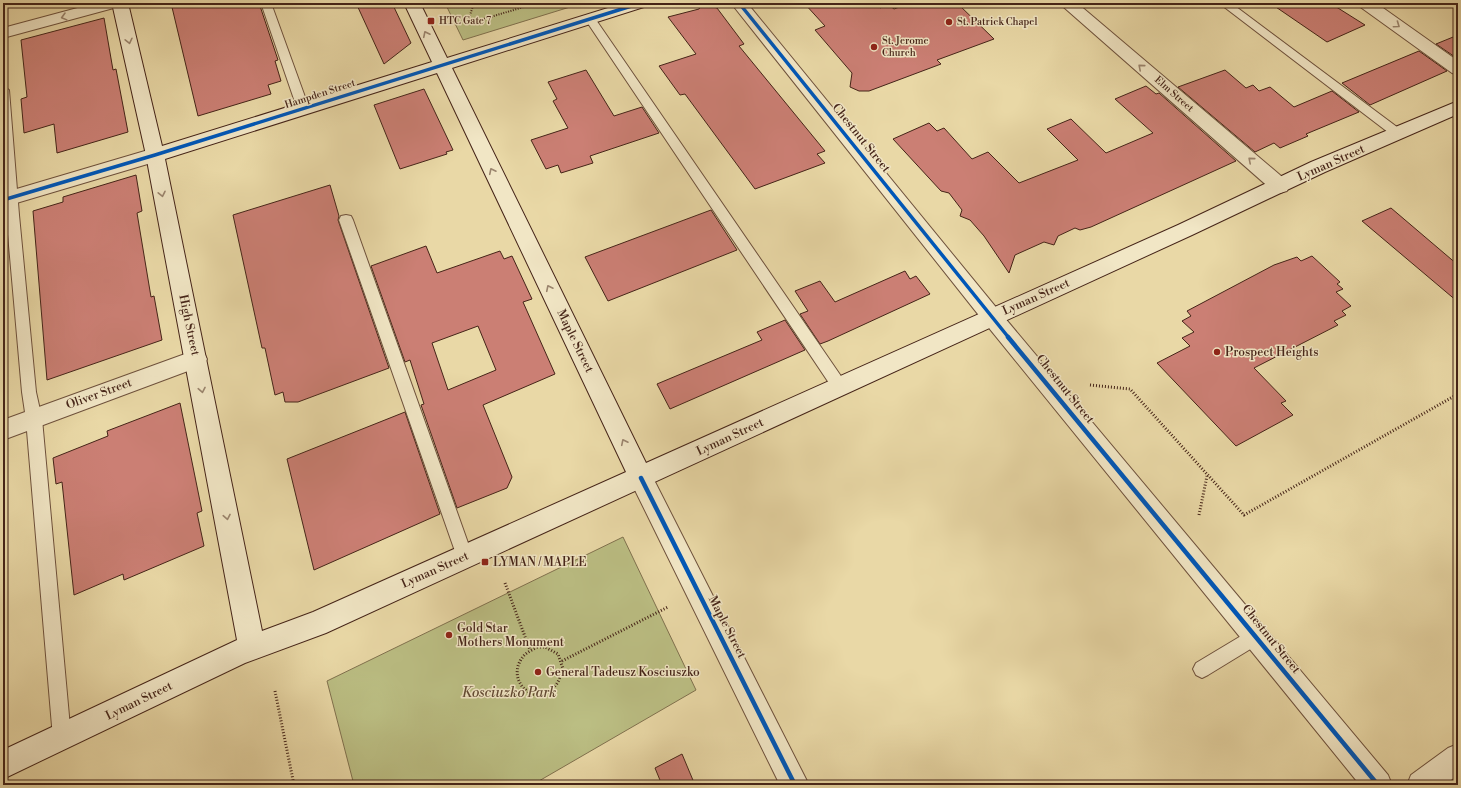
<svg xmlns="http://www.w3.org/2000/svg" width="1461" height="788" font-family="'Libre Bodoni',serif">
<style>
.green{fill:#bbbe83;stroke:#80714e}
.building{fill:#cb7f74;stroke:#452418;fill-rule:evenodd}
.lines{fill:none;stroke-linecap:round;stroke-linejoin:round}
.lane-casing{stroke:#6e513c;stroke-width:2}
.street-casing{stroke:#6e513c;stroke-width:2}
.secondary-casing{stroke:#452418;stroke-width:2}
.path-far1{stroke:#452418;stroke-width:2;stroke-dasharray:1 1.5;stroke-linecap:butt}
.path{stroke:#452418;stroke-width:3;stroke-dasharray:1 2;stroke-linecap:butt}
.lane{fill:#f1e6c5;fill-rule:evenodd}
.street{fill:#f1e6c5;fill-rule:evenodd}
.secondary{fill:#f1e6c5;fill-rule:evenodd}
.cycleway-far1-casing{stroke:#f1e6c5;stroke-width:5.5}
.cycleway-casing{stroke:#f1e6c5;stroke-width:7}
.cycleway-far1{stroke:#0057b8;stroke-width:3.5}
.cycleway{stroke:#0057b8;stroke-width:4.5}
.oneway{stroke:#9b856e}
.poi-dot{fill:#8f2418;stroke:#f1e6c5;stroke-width:1.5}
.labels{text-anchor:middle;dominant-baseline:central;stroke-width:3;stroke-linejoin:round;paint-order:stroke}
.far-poi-label{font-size:10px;fill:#452418;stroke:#f1e6c5;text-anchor:start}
.far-street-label{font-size:10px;fill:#452418;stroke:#f1e6c5}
.street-label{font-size:12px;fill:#452418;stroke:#f1e6c5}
.poi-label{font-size:12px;fill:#452418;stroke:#f1e6c5;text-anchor:start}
.near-park-label{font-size:14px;font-style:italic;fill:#624a33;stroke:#f1e6c5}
</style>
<rect width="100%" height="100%" fill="#e9d8a6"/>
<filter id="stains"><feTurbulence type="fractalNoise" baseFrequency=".005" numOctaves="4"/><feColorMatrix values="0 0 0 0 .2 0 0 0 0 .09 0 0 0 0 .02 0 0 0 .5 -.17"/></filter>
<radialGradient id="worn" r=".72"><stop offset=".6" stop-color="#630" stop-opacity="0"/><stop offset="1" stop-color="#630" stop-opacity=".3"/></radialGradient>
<path class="green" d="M445,3h138l-120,37z
M623,537l73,153 -164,95h-178l-27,-104z"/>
<path class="building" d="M171,3h88l19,57 -3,1 6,20 -13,4 3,9 -73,22z
M356,3h36l19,40 -27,21z
M804,3h72l4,5 9,-3 5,4 16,-6h47l37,36 -57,21 4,4 -72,27h-10l-9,-4 2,-14 -37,-43 10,-4z
M1270,3h60l35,22 -38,17z
M702,4l15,4 27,36 -5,2 86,105 -8,3 8,9 -70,26 -70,-95 -5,1 -21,-29 37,-12 -28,-37 31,-8z
M104,18l9,52 3,-1 12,63 -71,21 -3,-29 -30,9 -3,-34 6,-2 -6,-57z
M1458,35v24l-22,-15z
M1419,51l28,20 -77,34 -28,-22z
M586,70l28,46 28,-9 17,26 -69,23 3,7 -32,10 -3,-8 -12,4 -15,-29 37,-12 -15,-27 4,-2 -9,-17z
M1225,70l21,18 7,-3 6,6 11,-4 24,20 38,-16 27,21 -53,22 2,2 -28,12 -6,-5 -19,9 -77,-65z
M1146,86l10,8 3,-1 77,68 -145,66 -11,3 -5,-2 -17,8 -4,9 -10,-3 -29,13 -6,18 -25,-37 -14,-16 -10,-4 2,-6 -13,-17 -8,-2 -48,-52 36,-16 8,8 7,-3 28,31 16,-7 31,31 59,-23 -31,-31 24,-10 35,34 47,-20 -38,-34z
M424,89l29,61 -7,2 1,2 -47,15 -26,-64z
M136,175l6,36 -5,2 14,84 3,-1 8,44 -115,40 -14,-169 30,-9v-5z
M330,185l9,31 -1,4 51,148 -91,34h-13l-2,-10 -8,3 -10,-47h-3l-29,-133z
M1391,208l67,57v37l-96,-81z
M711,210l26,40 -129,51 -23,-44z
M426,246l11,27 63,-22 4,8 8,-3 20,43 -9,3 32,72 -72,31 29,72 -5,11 -50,20 -36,-103 3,-1 -14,-44 -5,2 -34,-96zM478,326l18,44 -48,20 -16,-47z
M1312,256l28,26 -3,2 6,5 -7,3 15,14 -9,5 4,4 -12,6 4,4 -84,43 32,33 -5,2 12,12 -57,31 -79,-83 33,-17 -8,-8 12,-6 -12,-11 9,-5 -4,-5 87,-46 23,-8 4,4z
M905,271l5,8 6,-3 14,18 -102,47 -8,3 -20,-30 8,-3 -13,-20 25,-10 15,21z
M785,320l20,30 -135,59 -13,-25 105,-44 -5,-8z
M180,403l22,108 -5,2 7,33 -80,34 -1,-6 -49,21 -12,-113 -6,2 -3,-26 55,-22 -1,-5z
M405,412l35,102 -126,56 -27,-111z
M682,754l13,31h-33l-7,-17z"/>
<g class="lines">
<defs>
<path id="lane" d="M261,3h10l38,105 -2,3 -4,1 -6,-4z
M1219,3h12l170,127 2,3 -2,3h-8z
M590,16l4,1 251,365 2,5 -2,5 -5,1 -5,-1 -250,-373z
M3,86l6,4 10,125 17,177 6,27 29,319 -2,7 -7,2 -7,-2 -2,-7 -27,-319 -4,-27 -19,-214z
M346,215l5,1 2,4 120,337 -2,6 -6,2 -6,-2 -2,-6 -118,-337 2,-4z
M1256,627l6,3 3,6 -3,6 -54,33 -6,3 -6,-3 -3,-6 3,-6z"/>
<path id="street" d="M96,3h27l-2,3 -118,32v-10z
M731,3h16l252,308 389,464 4,10h-32l-375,-462z
M1059,3h18l210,178 2,5 -2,5 -7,2 -7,-2z
M1357,3h19l82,58v14l-6,-2 -93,-67z
M155,148l6,2 3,5 -3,5 -158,47v-14z
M196,350l8,3 3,6 -3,6 -201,75v-20z
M641,467l8,3 160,315h-29l-151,-307 4,-8z
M1458,744v31l-14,10h-37l4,-10 37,-27z"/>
<path id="secondary" d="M112,3h16l34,143 270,-84 -28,-59h16l27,55 177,-55h25l-2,3 -195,62 194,395 532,-238 133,-63 147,-61v13l-133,58 -133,63 -866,398 -81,30 -242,116v-29l234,-110 -91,-485zM437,73l189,399 -313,140 -51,19 -97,-472z"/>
</defs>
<use href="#lane" class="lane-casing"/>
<use href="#street" class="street-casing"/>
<use href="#secondary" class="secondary-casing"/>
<path class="path-far1" d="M474,3l-7,21 70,-21"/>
<path class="path" d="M1090,385l40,4 114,126 214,-121
M1199,515l8,-39
M505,583l25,67
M537,647h8l13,7 5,15c-2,5 -4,13 -8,17 -18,23 -50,-4 -33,-28 3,-5 10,-8 15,-11z
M562,661l106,-54
M275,691l19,94"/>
<use href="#lane" class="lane"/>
<use href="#street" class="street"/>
<use href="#secondary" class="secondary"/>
<defs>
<path id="cycleway-far1" d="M739,3l270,335
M3,200l152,-45 486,-152"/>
<path id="cycleway" d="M1008,337l370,448
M641,478l154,307"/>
</defs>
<use href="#cycleway-far1" class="cycleway-far1-casing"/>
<use href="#cycleway" class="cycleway-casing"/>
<use href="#cycleway-far1" class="cycleway-far1"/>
<use href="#cycleway" class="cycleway"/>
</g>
<defs><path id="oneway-chevron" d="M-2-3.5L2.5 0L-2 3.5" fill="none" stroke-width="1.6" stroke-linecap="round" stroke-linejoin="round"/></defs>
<g class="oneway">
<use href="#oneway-chevron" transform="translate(64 17) rotate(165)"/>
<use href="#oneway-chevron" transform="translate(1397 25) rotate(35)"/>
<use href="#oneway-chevron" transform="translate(426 34) rotate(-116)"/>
<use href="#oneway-chevron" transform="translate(129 41) rotate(77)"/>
<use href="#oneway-chevron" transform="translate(1141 67) rotate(-139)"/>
<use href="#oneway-chevron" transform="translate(1251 160) rotate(-139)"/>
<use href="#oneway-chevron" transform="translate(492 171) rotate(-116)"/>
<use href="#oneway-chevron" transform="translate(162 194) rotate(78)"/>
<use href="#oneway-chevron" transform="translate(549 288) rotate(-116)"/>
<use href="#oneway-chevron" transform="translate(202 390) rotate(79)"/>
<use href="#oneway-chevron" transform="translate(624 442) rotate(-116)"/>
<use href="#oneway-chevron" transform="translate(227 517) rotate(79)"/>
</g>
<g class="poi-dot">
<rect x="427" y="17" width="8" height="8" rx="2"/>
<circle cx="949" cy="22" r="4"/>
<circle cx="874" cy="47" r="4"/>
<circle cx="1217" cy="352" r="4"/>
<rect x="481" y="558" width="8" height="8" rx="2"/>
<circle cx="449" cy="635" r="4"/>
<circle cx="538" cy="672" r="4"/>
</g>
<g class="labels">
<g class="far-poi-label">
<text x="439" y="21">HTC Gate 7</text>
<text x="957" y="22">St. Patrick Chapel</text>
<text x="882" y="41">St. Jerome<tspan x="882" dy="12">Church</tspan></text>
</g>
<g class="far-street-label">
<text transform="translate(320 94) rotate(-18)">Hampden Street</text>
<text transform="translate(1174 94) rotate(41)">Elm Street</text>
</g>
<g class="street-label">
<text transform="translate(861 138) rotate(51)">Chestnut Street</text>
<text transform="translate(1331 163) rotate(-24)">Lyman Street</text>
<text transform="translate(1036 297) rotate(-24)">Lyman Street</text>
<text transform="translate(189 325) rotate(78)">High Street</text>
<text transform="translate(575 341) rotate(64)">Maple Street</text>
<text transform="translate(1065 389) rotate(51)">Chestnut Street</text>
<text transform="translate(99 394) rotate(-20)">Oliver Street</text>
<text transform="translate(730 437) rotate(-25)">Lyman Street</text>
<text transform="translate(435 570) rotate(-24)">Lyman Street</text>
<text transform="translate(727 627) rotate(63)">Maple Street</text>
<text transform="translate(1271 639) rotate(51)">Chestnut Street</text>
<text transform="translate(139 701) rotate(-26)">Lyman Street</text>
</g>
<g class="poi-label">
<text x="1225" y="352">Prospect Heights</text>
<text x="493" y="562">LYMAN / MAPLE</text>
<text x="457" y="628">Gold Star<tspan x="457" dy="14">Mothers Monument</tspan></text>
<text x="546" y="672">General Tadeusz Kosciuszko</text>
</g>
<g class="near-park-label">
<text x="509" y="693">Kosciuzko Park</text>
</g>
</g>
<rect width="1461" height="788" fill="none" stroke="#e9d8a6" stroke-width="16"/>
<rect x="4" y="4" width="1453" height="780" fill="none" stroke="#452418" stroke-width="2"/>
<rect x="8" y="8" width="1445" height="772" fill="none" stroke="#452418"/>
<rect width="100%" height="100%" filter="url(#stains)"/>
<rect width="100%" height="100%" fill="url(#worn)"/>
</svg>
